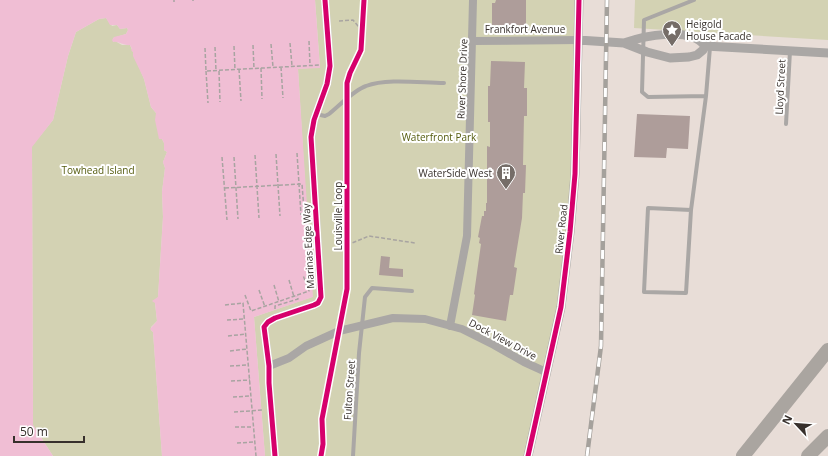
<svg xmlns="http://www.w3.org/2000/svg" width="828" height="456" font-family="'Open Sans',sans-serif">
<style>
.green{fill:#d3d2b3}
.water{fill:#f0bed4}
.building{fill:#ae9d9a}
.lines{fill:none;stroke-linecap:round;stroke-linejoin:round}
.path{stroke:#a8a4a1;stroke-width:1.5;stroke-dasharray:4 2;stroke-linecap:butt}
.service{stroke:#aaa7a5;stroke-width:4}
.minor{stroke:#aaa7a5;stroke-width:8}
.tertiary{stroke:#aaa7a5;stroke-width:9}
.motorway{stroke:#aaa5a0;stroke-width:14}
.rail-casing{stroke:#a5a19c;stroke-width:4.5}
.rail{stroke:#fff;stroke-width:3;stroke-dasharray:9;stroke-linecap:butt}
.cycleway-casing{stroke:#fff;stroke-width:8}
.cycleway{stroke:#d6006c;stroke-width:5}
.labels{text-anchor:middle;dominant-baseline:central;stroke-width:4;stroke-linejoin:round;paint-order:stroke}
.poi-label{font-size:10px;fill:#37302c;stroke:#fff;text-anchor:start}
.street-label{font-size:10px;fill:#37302c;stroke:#fff}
.park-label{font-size:10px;fill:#555c0f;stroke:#fff}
</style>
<rect width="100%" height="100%" fill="#e8ddd7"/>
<path class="green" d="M315,0h262l-2,174 -14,133 -33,149h-263l-11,-139 58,-20 -14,-228 22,-2z
M635,0h193v40l-194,-12z
M106,18l6,8 5,-1 3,4 7,-1 1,2 -2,4 -13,4v4l2,-1 7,4h8l14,34 7,28 5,6 6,26 2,4v7l3,2 -4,10 2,6 -3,24 1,25 -5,80 -3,6 2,18 -6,6v3l2,2 9,124h-109l-20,-31 -1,-279 21,-26 15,-64 8,-24 23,-13z"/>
<path class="water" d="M0,0h315l5,68 -22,1 15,228 -59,20 11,139h-103l-9,-124 -3,-3 7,-8 -2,-18 -3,-2 6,-4 5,-80 -1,-25 3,-24 -2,-6 4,-10 -3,-2v-7l-2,-4h-3l-4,-19 1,-7 -5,-6 -7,-28 -11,-23v-4l-2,-2 1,-1 -2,-4c-6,1 -11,-4 -17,-3l-1,-2 2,-3 12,-3 2,-4 -1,-2 -7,1 -3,-4h-7l-4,-7 -7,1 -23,13 -8,24 -15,64 -21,27 1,278 20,31h-53z"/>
<path class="building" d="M496,0h30v25h-34v-22h3z
M491,61l34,1 -1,26h3v28h-3l-1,49h3l-1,28h-2l-1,25 -8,49 3,1 -4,27h-3l-4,26 -34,-6 3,-20 -1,-1 7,-50 -2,-1 1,-5 -2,-1 4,-21h2v-5h2v-8h1v-57l3,1v-25h-2v-36h2z
M637,114l53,2 -2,33 -21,-1 -1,10 -32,-1z
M381,256l9,1 -1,11 14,1v8l-24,-2z"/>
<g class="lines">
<path class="path" d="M174,0v2
M193,0v1
M339,21l14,-1 5,6 5,2
M309,41l1,24
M290,43l2,23
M271,44l2,23
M253,45l1,24
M234,46l1,24
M215,47l1,24
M205,48l1,23 114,-6
M281,67l2,31
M261,68l1,31
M239,69l2,32
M206,71l2,32
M219,71l1,31
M297,153l4,62
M276,154l4,62
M255,155l4,63
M222,157l5,63
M234,157l4,62
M225,188l77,-4 2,26h4
M347,245l22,-9 46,7
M289,280l5,17
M274,285l5,17
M259,290l6,17
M245,295l6,16 58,-20 -6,-16
M225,305l18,-2 13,153
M275,309v-3l23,-7 -1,-3
M227,320l17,-1
M228,336l18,-2
M230,351l17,-2
M230,366l18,-1
M231,381l19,-1
M233,397l18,-1
M234,412l29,-2
M235,427h18
M237,443l18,-1"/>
<path class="service" d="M694,0l-50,20 -2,72 6,5 58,-1 4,-49
M316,114l9,2 4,-2c10,-8 25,-24 37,-28 21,-8 56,-3 78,-3
M786,124l4,-73
M691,210l-43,-2 -4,84 42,1 5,-83 15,-114
M353,456l6,-103 6,-56 7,-9 40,3"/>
<path class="minor" d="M473,41l105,-1
M450,326l17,-90 6,-236
M269,366l20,-8 17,-12 33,-15 54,-13 32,1 37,10 32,16 30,17 22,10
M275,456l-6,-73v-17l-5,-39 4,-5 7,-4 39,-13 4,-2 3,-6 -10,-160 3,-17 13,-36 3,-18 -5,-66"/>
<path class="tertiary" d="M578,40l46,3 23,9 23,6 19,-1 8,-2 6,-5 2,-4
M624,43c19,-7 67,-17 81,3l123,7
M528,456l33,-149 9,-75 5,-58 4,-174"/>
<path class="motorway" d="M743,456l85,-106
M808,456l20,-20"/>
<defs>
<path id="rail" d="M587,456l14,-110 6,-346"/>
</defs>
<use href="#rail" class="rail-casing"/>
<use href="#rail" class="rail"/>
<defs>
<path id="cycleway" d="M275,456l-6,-73v-17l-5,-39 4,-5 7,-4 39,-13 4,-2 3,-6 -10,-160 3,-17 13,-36 3,-18 -5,-66
M321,456l2,-12 -1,-25 25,-130v-206l3,-10 11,-23 3,-50
M528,456l33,-149 9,-75 5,-58 4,-174"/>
</defs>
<use href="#cycleway" class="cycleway-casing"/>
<use href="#cycleway" class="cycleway"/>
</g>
<defs>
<symbol id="sight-pin" viewBox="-11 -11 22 30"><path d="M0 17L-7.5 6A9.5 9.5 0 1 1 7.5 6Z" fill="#756d68" stroke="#fff"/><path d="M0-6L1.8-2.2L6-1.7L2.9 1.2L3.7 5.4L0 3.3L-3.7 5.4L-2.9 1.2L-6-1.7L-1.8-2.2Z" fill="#fff"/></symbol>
<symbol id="building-pin" viewBox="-11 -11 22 30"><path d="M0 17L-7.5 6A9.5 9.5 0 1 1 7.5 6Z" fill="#756d68" stroke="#fff"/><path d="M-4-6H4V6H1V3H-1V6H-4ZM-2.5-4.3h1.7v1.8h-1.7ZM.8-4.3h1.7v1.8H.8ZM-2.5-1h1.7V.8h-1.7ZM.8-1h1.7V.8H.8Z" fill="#fff"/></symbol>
</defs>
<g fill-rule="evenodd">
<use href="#sight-pin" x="661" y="19" width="22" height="30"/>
<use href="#building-pin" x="495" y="162" width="22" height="30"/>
</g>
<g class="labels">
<g class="poi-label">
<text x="686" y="24">Heigold<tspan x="686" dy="12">House Facade</tspan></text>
<text x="492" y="173" text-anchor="end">WaterSide West</text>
</g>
<g class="street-label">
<text x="525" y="29">Frankfort Avenue</text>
<text transform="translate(462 79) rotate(-88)">River Shore Drive</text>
<text transform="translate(780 87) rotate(-87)">Lloyd Street</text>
<text transform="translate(338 216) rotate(-90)">Louisville Loop</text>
<text transform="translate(561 229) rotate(-84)">River Road</text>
<text transform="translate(308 246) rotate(-93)">Marinas Edge Way</text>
<text transform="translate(503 339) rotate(28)">Dock View Drive</text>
<text transform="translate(349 390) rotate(-86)">Fulton Street</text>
</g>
<g class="park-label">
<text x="439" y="137">Waterfront Park</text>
<text x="98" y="170">Towhead Island</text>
</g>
</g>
<g transform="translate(796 424) rotate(296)" stroke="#ffffff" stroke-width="3" paint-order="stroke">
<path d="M0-3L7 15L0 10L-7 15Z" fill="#37302c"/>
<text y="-6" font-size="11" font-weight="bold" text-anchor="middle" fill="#37302c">N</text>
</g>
<path d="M14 436v6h70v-6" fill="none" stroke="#37302c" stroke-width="2"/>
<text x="20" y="436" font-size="12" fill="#37302c" stroke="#ffffff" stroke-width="3" paint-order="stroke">50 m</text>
</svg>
